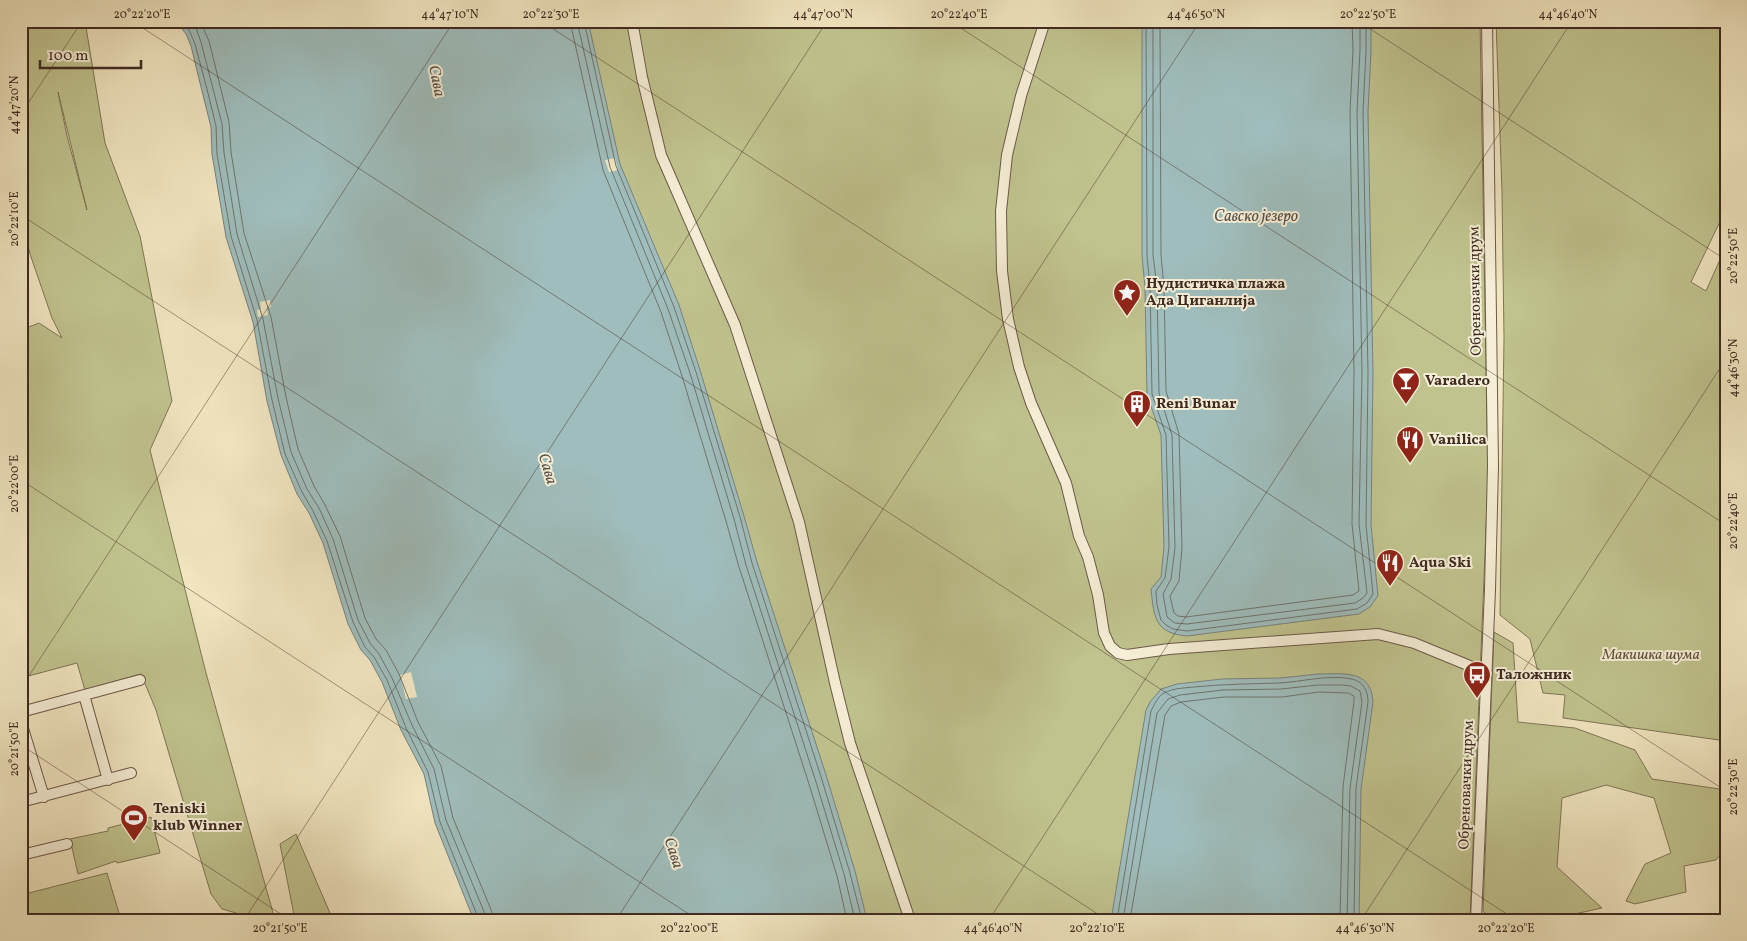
<svg xmlns="http://www.w3.org/2000/svg" width="1747" height="941" font-family="Vollkorn,serif">
<style>
.green{fill:#c0c38e;stroke:#807658;fill-rule:evenodd}
.water{fill:#9fbdbc;stroke:#79827e}
.pier{fill:#f1e6c1}
.lines{fill:none;stroke-linecap:round;stroke-linejoin:round}
.shore{stroke:#6f746e;stroke-width:1}
.minor-casing{stroke:#6c5949;stroke-width:12}
.minor{stroke:#f6efd7;stroke-width:10}
.ticks{fill:none;stroke:#3f2a21;stroke-width:1;stroke-opacity:0.45}
.labels{text-anchor:middle;dominant-baseline:central;stroke-width:4;stroke-linejoin:round;paint-order:stroke}
.poi-label{font-size:15px;font-weight:bold;fill:#3f2a21;stroke:#f6efd7;text-anchor:start}
.street-label{font-size:15px;fill:#3f2a21;stroke:#f6efd7}
.park-label{font-size:15px;font-style:italic;fill:#5f503c;stroke:#f6efd7}
.water-label{font-size:16px;font-style:italic;fill:#574f48;stroke:#f6efd7}
.neatline{fill:none;stroke:#3f2a21;stroke-width:2}
.ticks-label{font-size:12px;text-anchor:middle;fill:#3f2a21}
</style>
<rect width="100%" height="100%" fill="#f1e6c1"/>
<filter id="stains"><feTurbulence type="fractalNoise" baseFrequency=".004" numOctaves="4"/><feColorMatrix values="0 0 0 0 .2 0 0 0 0 .09 0 0 0 0 .02 0 0 0 .5 -.17"/></filter>
<radialGradient id="worn" r=".72"><stop offset=".6" stop-color="#630" stop-opacity="0"/><stop offset="1" stop-color="#630" stop-opacity=".3"/></radialGradient>
<path class="green" d="M21,21h21l2,8 -1,-8h42l20,122 35,93 32,165 -22,49 56,223 69,247h-37l-2,-7 -14,-4 -11,-15 -55,-184 -15,-36 -56,16 -8,-27 -56,15v-348l18,-7 23,15 -10,-20 -22,-64 -9,-42zM58,92l29,118 -20,-74z
M553,21h927l8,459 -18,440h-636z
M1496,21h230v188l-35,73 15,9 20,-45v495l-163,-23 2,-23 -22,-2 -13,-54 -30,-24 4,-277 -2,-147z
M1494,632l19,11 5,79 57,6 60,22 17,29 74,11v57l-10,13 -32,6 2,26 -51,12 -9,-3 19,-37 26,-11 -17,-55 -48,-13 -44,13 -5,69 45,41 -55,12h-55l-9,-9z
M151,817l9,36 -43,10 -1,-2 -38,13 -8,-35 38,-8v-3z
M296,834l37,86h-38l-15,-76z
M107,873l14,47h-100v-25z"/>
<path class="water" d="M176,21h412l32,143 59,141 21,65 44,146 13,46 70,216 28,93 12,49h-392l-4,-7 -36,-90 -11,-49 -23,-44 -19,-48 -12,-22 -9,-10 -13,-26 -25,-81 -14,-30 -12,-19 -16,-39 -14,-54 -14,-79 -27,-85 -14,-83 -1,-27 -8,-32 -12,-49 -5,-12z
M1142,21h229v30l-3,61 5,261 -2,152 7,71 -8,11 -11,7 -172,22c-32,-3 -33,-18 -36,-47l10,-12 3,-30 -3,-112 -14,-40 -2,-108 -3,-31z
M1318,674c26,0 53,-5 55,28l-12,87 -2,131h-248l35,-210 4,-8 11,-13 16,-5 45,-5 59,-1z"/>
<path class="pier" d="M615,158l3,12 -9,2 -4,-12z
M270,300l1,7 -4,1 1,7 -10,2 -1,-7 4,-1 -1,-7z
M411,672l6,25 -11,2 -6,-24z"/>
<g class="lines">
<path class="shore" d="M182,21l8,11 5,12 13,49 8,33 1,28 14,82 26,84 15,80 13,54 17,38 11,19 14,30 26,81 12,25 9,10 13,23 19,48 22,44 12,50 39,98
M190,21l6,7 5,14 21,82 2,29 13,81 26,85 15,79 13,54 16,37 12,19 14,31 25,81 12,23 9,11 13,24 20,47 22,44 12,51 39,94v6
M200,21l9,20 20,81 2,30 13,81 27,84 15,80 12,52 16,37 11,19 15,31 25,82 11,21 10,11 13,24 19,48 23,44 12,52 39,94 1,8
M570,21l33,149 58,142 21,64 44,145 13,46 70,217 28,92 10,44
M577,21l33,146 58,142 22,64 44,146 12,46 70,217 28,92 11,46
M584,21l32,145 58,141 22,65 44,145 12,46 70,217 28,93 12,47
M1146,21l1,235 3,31 2,107 14,41 3,112 -4,31 -9,13 1,14 4,15 5,5 7,4 14,2 170,-22 10,-6 6,-9 -7,-69 2,-152 -5,-261 3,-61v-30
M1153,21v234l4,32 2,106 13,42 3,113 -4,31 -8,15 4,23 8,6 12,1 168,-21 8,-5 4,-5 -8,-69 3,-151 -5,-261 3,-62v-29
M1160,21l1,234 3,32 2,104 13,43 3,114 -3,33 -9,15 4,17 4,3 8,1 167,-22 6,-4 -7,-67 2,-151 -4,-261 3,-62 -1,-29
M1117,920l34,-209c3,-6 7,-15 13,-18 9,-5 21,-5 30,-6 29,-3 57,-3 85,-4 23,-1 49,-9 73,-4 12,3 16,12 16,23l-12,86 -2,132
M1123,920l34,-207 11,-14 12,-4 43,-5 58,-1 37,-4h24l9,1 9,5 2,11 -12,86 -3,132
M1130,920l35,-205 6,-9 10,-4 43,-5h58l37,-5 29,1 6,3v5l-11,86 -3,133"/>
<defs>
<path id="minor" d="M632,21l10,56 19,78 74,170 64,197 36,161 15,60 60,177
M1045,21l-24,75 -14,59 -6,56 1,60 6,48 11,48 12,36 35,80 13,53 9,21 10,38 6,38 6,13 8,7 9,2 42,-6 209,-15 36,9 73,30
M84,695l24,85
M21,712l119,-32
M21,722l23,75
M21,802l110,-29
M21,855l46,-11
M1476,920l14,-330 3,-124 -6,-445"/>
</defs>
<use href="#minor" class="minor-casing"/>
<use href="#minor" class="minor"/>
</g>
<path class="ticks" d="M132,21l1384,899M541,21l1185,770M950,21l776,504M1358,21l368,239M21,114l61,-93M21,215l1086,705M21,480l677,440M21,688l433,-667M21,745l269,175M244,920l583,-899M616,920l584,-899M989,920l583,-899M1361,920l365,-561"/>
<defs>
<symbol id="sight-pin" viewBox="-11 -11 22 30"><path d="M0 17L-7.5 6A9.5 9.5 0 1 1 7.5 6Z" fill="#8f2418" stroke="#f6efd7"/><path d="M0-6L1.8-2.2L6-1.7L2.9 1.2L3.7 5.4L0 3.3L-3.7 5.4L-2.9 1.2L-6-1.7L-1.8-2.2Z" fill="#fff"/></symbol>
<symbol id="bar-pin" viewBox="-11 -11 22 30"><path d="M0 17L-7.5 6A9.5 9.5 0 1 1 7.5 6Z" fill="#8f2418" stroke="#f6efd7"/><path d="M-6-5H6L.8 .8V4.5H3.5V6h-7V4.5H-.8V.8Z" fill="#fff"/></symbol>
<symbol id="building-pin" viewBox="-11 -11 22 30"><path d="M0 17L-7.5 6A9.5 9.5 0 1 1 7.5 6Z" fill="#8f2418" stroke="#f6efd7"/><path d="M-4-6H4V6H1V3H-1V6H-4ZM-2.5-4.3h1.7v1.8h-1.7ZM.8-4.3h1.7v1.8H.8ZM-2.5-1h1.7V.8h-1.7ZM.8-1h1.7V.8H.8Z" fill="#fff"/></symbol>
<symbol id="restaurant-pin" viewBox="-11 -11 22 30"><path d="M0 17L-7.5 6A9.5 9.5 0 1 1 7.5 6Z" fill="#8f2418" stroke="#f6efd7"/><path d="M-5-6h1v4h1v-4h1v4h1v-4h1v5L-1.5 .5V6h-2V.5L-5-1ZM5-6V6H3V1.5H1.5Q1.5-4 5-6Z" fill="#fff"/></symbol>
<symbol id="bus-pin" viewBox="-11 -11 22 30"><path d="M0 17L-7.5 6A9.5 9.5 0 1 1 7.5 6Z" fill="#8f2418" stroke="#f6efd7"/><path d="M-5-6H5V4H4V6H2V4H-2V6H-4V4H-5ZM-3.5-4V0h7V-4ZM-3.5 1.2v1.5H-2V1.2ZM2 1.2v1.5H3.5V1.2Z" fill="#fff"/></symbol>
<symbol id="stadium-pin" viewBox="-11 -11 22 30"><path d="M0 17L-7.5 6A9.5 9.5 0 1 1 7.5 6Z" fill="#8f2418" stroke="#f6efd7"/><path d="M0-5a6.5 5 0 1 0 0 10a6.5 5 0 1 0 0-10ZM-3.5-1.8h7v3.6h-7Z" fill="#fff"/></symbol>
</defs>
<g fill-rule="evenodd">
<use href="#sight-pin" x="1111" y="277" width="32" height="43"/>
<use href="#bar-pin" x="1390" y="365" width="32" height="43"/>
<use href="#building-pin" x="1121" y="388" width="32" height="43"/>
<use href="#restaurant-pin" x="1394" y="424" width="32" height="43"/>
<use href="#restaurant-pin" x="1374" y="547" width="32" height="43"/>
<use href="#bus-pin" x="1461" y="659" width="32" height="43"/>
<use href="#stadium-pin" x="118" y="802" width="32" height="43"/>
</g>
<g class="labels">
<g class="poi-label">
<text x="1146" y="284">Нудистичка плажа<tspan x="1146" dy="17">Ада Циганлија</tspan></text>
<text x="1425" y="381">Varadero</text>
<text x="1156" y="404">Reni Bunar</text>
<text x="1429" y="440">Vanilica</text>
<text x="1409" y="563">Aqua Ski</text>
<text x="1496" y="675">Таложник</text>
<text x="153" y="809">Teniski<tspan x="153" dy="17">klub Winner</tspan></text>
</g>
<g class="street-label">
<text transform="translate(1476 291) rotate(-91)">Обреновачки друм</text>
<text transform="translate(1467 785) rotate(-88)">Обреновачки друм</text>
</g>
<g class="park-label">
<text x="1651" y="655">Макишка шума</text>
</g>
<g class="water-label">
<text transform="translate(436 81) rotate(79)">Сава</text>
<text x="1256" y="217">Савско језеро</text>
<text transform="translate(547 469) rotate(73)">Сава</text>
<text transform="translate(673 853) rotate(72)">Сава</text>
</g>
</g>
<rect width="1747" height="941" fill="none" stroke="#f1e6c1" stroke-width="55"/>
<path d="M40 60v8h101v-8" fill="none" stroke="#3f2a21" stroke-width="2.5"/>
<text x="48" y="60" font-size="15" fill="#3f2a21" stroke="#f6efd7" stroke-width="4" paint-order="stroke">100 m</text>
<rect x="28" y="28" width="1692" height="886" class="neatline"/>
<g class="ticks-label">
<text x="142" y="18">20°22'20"E</text>
<text x="450" y="18">44°47'10"N</text>
<text x="551" y="18">20°22'30"E</text>
<text x="823" y="18">44°47'00"N</text>
<text x="959" y="18">20°22'40"E</text>
<text x="1196" y="18">44°46'50"N</text>
<text x="1368" y="18">20°22'50"E</text>
<text x="1568" y="18">44°46'40"N</text>
<text transform="translate(14 105) rotate(-90)" y="4">44°47'20"N</text>
<text transform="translate(14 219) rotate(-90)" y="4">20°22'10"E</text>
<text transform="translate(1733 256) rotate(-90)" y="4">20°22'50"E</text>
<text transform="translate(1733 368) rotate(-90)" y="4">44°46'30"N</text>
<text transform="translate(14 484) rotate(-90)" y="4">20°22'00"E</text>
<text transform="translate(1733 521) rotate(-90)" y="4">20°22'40"E</text>
<text transform="translate(14 749) rotate(-90)" y="4">20°21'50"E</text>
<text transform="translate(1733 787) rotate(-90)" y="4">20°22'30"E</text>
<text x="280" y="932">20°21'50"E</text>
<text x="689" y="932">20°22'00"E</text>
<text x="993" y="932">44°46'40"N</text>
<text x="1097" y="932">20°22'10"E</text>
<text x="1365" y="932">44°46'30"N</text>
<text x="1506" y="932">20°22'20"E</text>
</g>
<rect width="100%" height="100%" filter="url(#stains)"/>
<rect width="100%" height="100%" fill="url(#worn)"/>
</svg>
